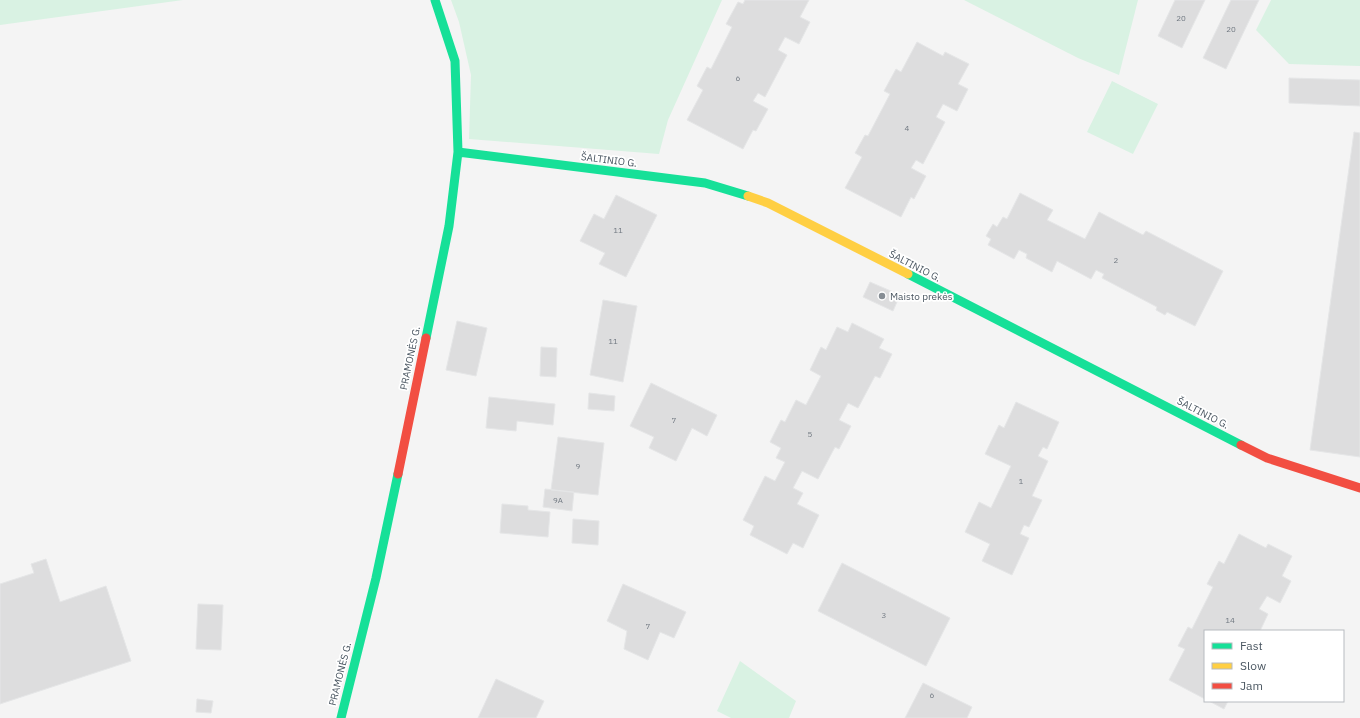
<svg xmlns="http://www.w3.org/2000/svg" width="1360" height="718" font-family="'IBM Plex Sans',sans-serif">
<style>
.green{fill:#d9f2e3}
.building{fill:#ddddde;stroke:#e5e6e7}
.lines{fill:none;stroke-linecap:round;stroke-linejoin:round}
.fast{stroke:#16e098;stroke-width:9}
.slow{stroke:#ffcf43;stroke-width:9}
.jam{stroke:#f24e42;stroke-width:9}
.poi-dot{fill:#868d94;stroke:#fff;stroke-width:1.5}
.labels{text-anchor:middle;dominant-baseline:central;stroke-width:3.5;stroke-linejoin:round;paint-order:stroke}
.number-label{font-size:8px;fill:#707881}
.street-label{font-size:10px;fill:#4a5661;stroke:#fff}
.poi-label{font-size:10px;fill:#4a5661;stroke:#fff;text-anchor:start}
</style>
<rect width="100%" height="100%" fill="#f4f4f4"/>
<path class="green" d="M0,0h183l-183,25z
M451,0h271l-54,120 -9,34 -190,-15 2,-64 -12,-53z
M964,0h174l-19,75 -41,-17z
M1271,0h89v66l-71,-2 -33,-34z
M1112,81l46,23 -25,50 -46,-22z
M740,661l56,40 -7,17h-58l-14,-7z"/>
<path class="building" d="M745,0h64l-9,17 10,5 -11,22 -14,-7 -7,13 9,5 -22,42 -7,-4 -5,8 15,8 -12,22 -3,-1 -10,19 -56,-29 16,-30 -6,-4 10,-19 4,2 21,-42 -6,-3 12,-22 5,2z
M1175,0h30l-23,48 -24,-12z
M1231,0h28l-33,69 -23,-11z
M917,42l26,14 2,-4 24,12 -11,20 10,5 -11,22 -14,-7 -7,13 9,5 -22,42 -7,-4 -5,8 15,8 -12,23 -3,-2 -10,20 -56,-29 17,-31 -7,-4 10,-18 3,1 22,-42 -6,-3 12,-22 5,3z
M1289,78l71,2v26l-71,-3z
M1354,132l6,1v324l-50,-7z
M1020,193l33,17 -6,10 38,19 14,-27 44,23 3,-4 77,40 -28,55 -28,-14 -2,3 -9,-5 1,-3 -55,-29 2,-4 -8,-4 -5,9 -34,-18 -5,11 -26,-14 1,-4 -8,-4 -5,9 -26,-14 3,-6 -5,-3 7,-12 4,3 6,-10 4,2z
M616,195l41,20 -31,62 -27,-13 6,-11 -25,-12 14,-27 10,5z
M870,282l30,13 -7,16 -30,-14z
M603,300l34,6 -14,76 -33,-7z
M457,321l30,7 -11,48 -30,-6z
M852,323l32,16 -5,9 13,6 -12,24 -5,-2 -17,32 -10,-5 -9,17 12,6 -12,23 -4,-2 -17,32 -16,-8 -9,17 10,5 -6,11 22,11 -16,33 -10,-5 -6,11 -37,-19 4,-9 -11,-6 22,-44 10,5 10,-19 -9,-4 5,-10 -11,-6 11,-22 4,2 11,-22 10,5 15,-29 -11,-6 11,-23 5,3 11,-23 11,5z
M541,347l16,1 -1,29 -16,-1z
M651,383l66,32 -10,21 -15,-8 -16,33 -27,-13 5,-11 -24,-11z
M589,393l26,3 -1,15 -26,-2z
M489,397l66,7 -2,21 -36,-4 -1,10 -30,-3z
M1016,402l43,20 -12,27 -4,-2 -5,9 10,5 -16,35 10,4 -13,27 -5,-2 -4,9 9,4 -17,37 -30,-14 8,-17 -25,-12 14,-30 12,6 20,-42 -26,-12 14,-29 5,3z
M558,437l46,6 -6,52 -47,-5z
M545,489l29,3 -2,19 -29,-4z
M502,504l26,2v4l22,2 -2,25 -48,-4z
M573,519l26,2 -1,24 -26,-2z
M1239,534l27,14 2,-4 24,12 -10,20 9,5 -11,22 -13,-7 -8,13 9,5 -8,17h-55v68l-36,-19 16,-31 -7,-3 10,-19 4,2 21,-42 -6,-3 12,-23 5,3z
M46,559l14,43 46,-16 25,75 -131,43v-120l34,-11 -3,-9z
M842,563l108,55 -24,48 -108,-55z
M623,584l63,28 -12,26 -14,-6 -12,28 -24,-11 3,-18 -20,-10z
M198,604l25,1 -2,45 -25,-1z
M496,679l48,22 -8,17h-58z
M923,683l49,24 -5,11h-62z
M197,699l16,2 -2,12 -15,-1z
M1209,701h19l-4,8z"/>
<g class="lines">
<path class="fast" d="M458,152l247,31 43,13
M908,274l333,171
M426,338l23,-112 9,-74 -3,-91 -20,-61
M341,718l35,-140 22,-104"/>
<path class="slow" d="M748,196l20,7 140,71"/>
<path class="jam" d="M1241,445l26,13 93,30
M398,474l28,-136"/>
</g>
<circle class="poi-dot" cx="882" cy="296" r="4"/>
<g class="labels">
<g class="number-label">
<text x="1181" y="18">20</text>
<text x="1231" y="29">20</text>
<text x="738" y="78">6</text>
<text x="907" y="128">4</text>
<text x="618" y="230">11</text>
<text x="1116" y="260">2</text>
<text x="613" y="341">11</text>
<text x="674" y="420">7</text>
<text x="810" y="434">5</text>
<text x="578" y="466">9</text>
<text x="1021" y="481">1</text>
<text x="558" y="500">9A</text>
<text x="884" y="615">3</text>
<text x="1230" y="620">14</text>
<text x="648" y="626">7</text>
<text x="932" y="695">6</text>
</g>
<g class="street-label">
<text transform="translate(609 160) rotate(7)">ŠALTINIO G.</text>
<text transform="translate(915 266) rotate(27)">ŠALTINIO G.</text>
<text transform="translate(410 358) rotate(-78)">PRAMONĖS G.</text>
<text transform="translate(1203 413) rotate(27)">ŠALTINIO G.</text>
<text transform="translate(340 674) rotate(-76)">PRAMONĖS G.</text>
</g>
<g class="poi-label">
<text x="890" y="296">Maisto prekės</text>
</g>
</g>
<rect x="1204" y="630" width="140" height="72" fill="#ffffff" stroke="#b7bbc0"/>
<rect x="1212" y="643" width="20" height="6" fill="#16e098" stroke="#b7bbc0"/>
<text x="1240" y="650" font-size="12" fill="#4a5661">Fast</text>
<rect x="1212" y="663" width="20" height="6" fill="#ffcf43" stroke="#b7bbc0"/>
<text x="1240" y="670" font-size="12" fill="#4a5661">Slow</text>
<rect x="1212" y="683" width="20" height="6" fill="#f24e42" stroke="#b7bbc0"/>
<text x="1240" y="690" font-size="12" fill="#4a5661">Jam</text>
</svg>
